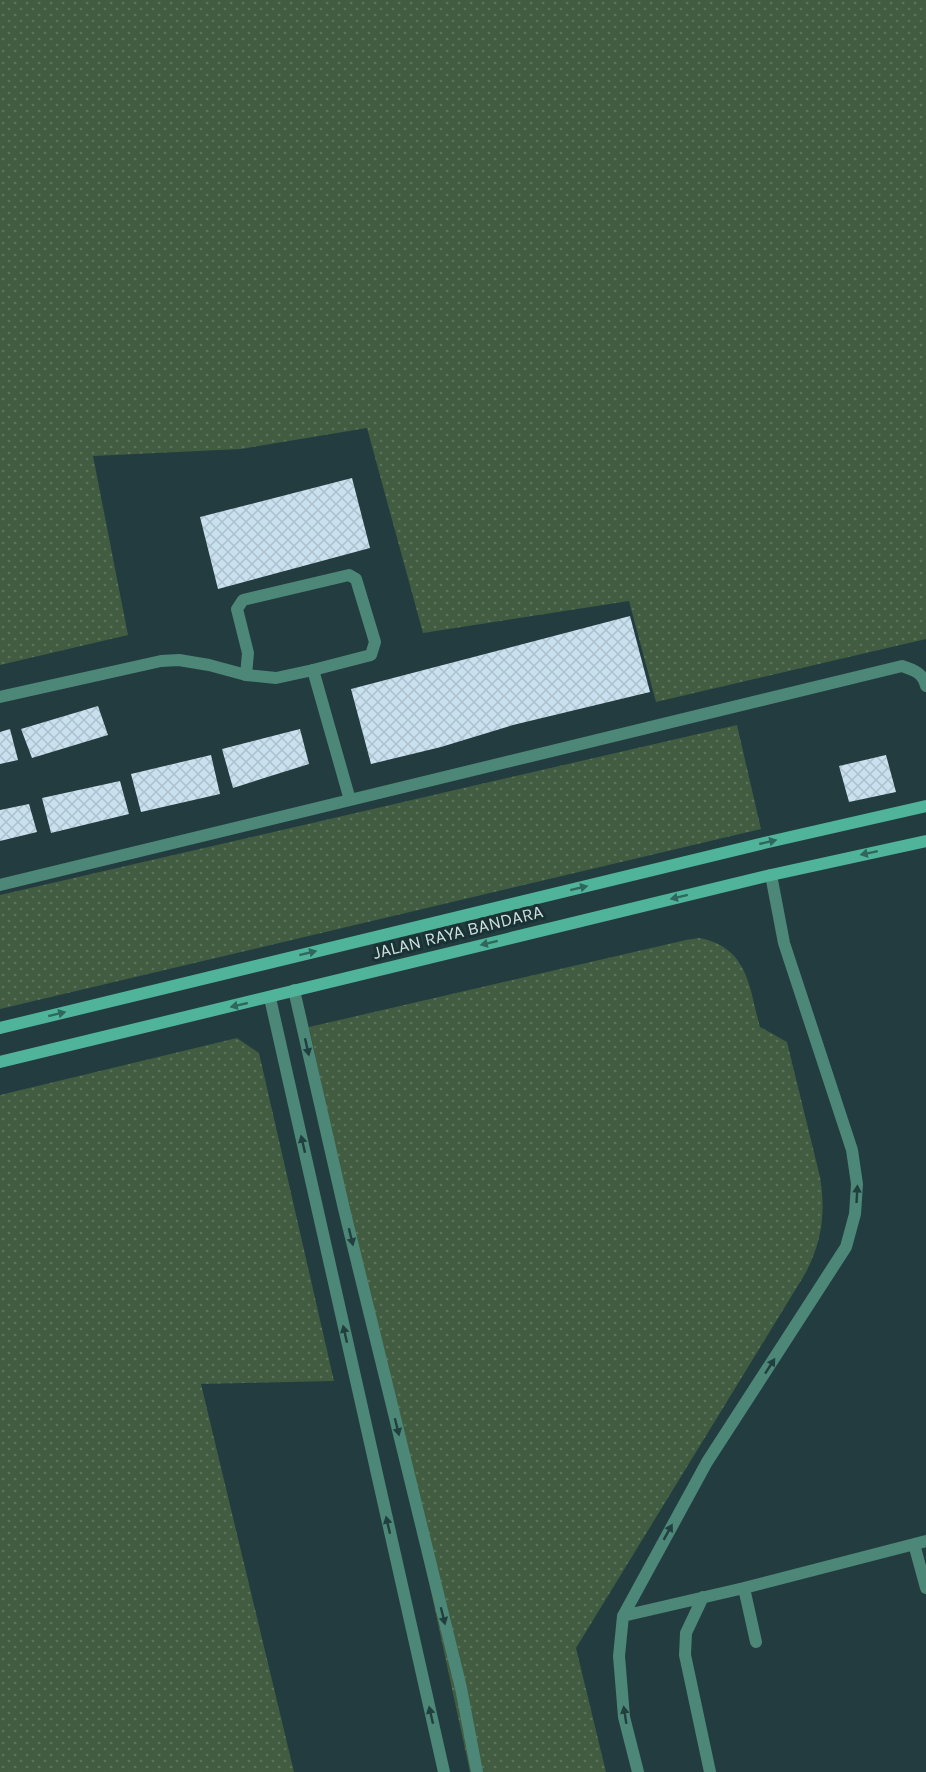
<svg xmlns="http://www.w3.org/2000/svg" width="926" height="1772" font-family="Karla,sans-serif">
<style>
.grass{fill:url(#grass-dots)}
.building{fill:url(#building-cross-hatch)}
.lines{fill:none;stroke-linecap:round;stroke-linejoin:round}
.service{stroke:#4c8777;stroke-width:12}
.minor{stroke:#4c8777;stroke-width:12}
.secondary{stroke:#50b49a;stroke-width:12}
.oneway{fill:#2f665d}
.oneway2{fill:#213f3e}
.labels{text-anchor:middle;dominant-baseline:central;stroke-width:6;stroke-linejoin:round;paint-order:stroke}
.street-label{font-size:18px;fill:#cfdedf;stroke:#193234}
</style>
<defs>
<pattern id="grass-dots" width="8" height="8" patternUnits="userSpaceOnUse" patternTransform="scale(1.5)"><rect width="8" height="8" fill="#415c40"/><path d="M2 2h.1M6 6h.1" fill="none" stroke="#5b735b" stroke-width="1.8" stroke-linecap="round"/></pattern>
<pattern id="building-cross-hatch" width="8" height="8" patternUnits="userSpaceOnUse" patternTransform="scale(1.5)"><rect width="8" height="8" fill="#c9e0ee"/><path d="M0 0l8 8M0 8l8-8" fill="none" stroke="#adc1cc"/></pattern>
</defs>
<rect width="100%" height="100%" fill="#233c3f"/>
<path class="grass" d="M0,0h926v639l-270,63 -27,-101 -206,32 -56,-205 -126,21 -148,7 35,179 -128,30z
M737,725l24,104 -761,180v-114z
M699,938c49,9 50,48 61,89l27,15 33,135c6,36 2,65 -15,97l-229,374 30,124h-136l-161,-745 377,-87z
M237,1038l22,15 75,328 -133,3 93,388h-294v-677z"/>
<path class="building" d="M352,478l18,70 -152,41 -18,-72z
M630,616l20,76 -137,33 -72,22 -70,17 -20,-75z
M98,706l10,29 -76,23 -11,-29z
M10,729l8,31 -18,4v-32z
M300,729l9,35 -76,24 -11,-39z
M211,755l9,39 -79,18 -10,-38z
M886,755l10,37 -47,10 -10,-36z
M120,781l9,33 -78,19 -9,-35z
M29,804l8,28 -37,9v-31z"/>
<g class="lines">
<path class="service" d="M246,675l2,-22 -11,-44 6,-9 106,-25 7,4 19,63 -4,13 -58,15
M294,990l50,219 117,479 16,84
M270,998l174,774
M914,1544l12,44
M744,1588l12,54
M703,1597l-17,36 -1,22 25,117
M623,1616l121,-28 182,-47
M638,1772l-14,-55 -5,-61 4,-40 84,-154 139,-215 9,-33 2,-30 -5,-34 -68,-207 -13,-68"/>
<path class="minor" d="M0,697l161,-36 18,-1 30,5 37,10 30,3 37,-8 37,130
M0,885l902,-219c12,4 21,7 24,20"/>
<path class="secondary" d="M0,1028l764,-185 162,-37
M0,1062l771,-187 155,-34"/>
</g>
<defs><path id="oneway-solid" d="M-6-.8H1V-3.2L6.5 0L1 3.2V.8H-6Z" transform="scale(1.5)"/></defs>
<g class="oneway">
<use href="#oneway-solid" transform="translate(768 842) rotate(-13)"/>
<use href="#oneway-solid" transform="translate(869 853) rotate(168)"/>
<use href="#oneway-solid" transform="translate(579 888) rotate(-14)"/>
<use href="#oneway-solid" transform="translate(679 897) rotate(166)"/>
<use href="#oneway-solid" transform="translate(489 943) rotate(166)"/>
<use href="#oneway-solid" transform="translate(308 953) rotate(-14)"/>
<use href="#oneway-solid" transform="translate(239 1005) rotate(167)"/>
<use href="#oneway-solid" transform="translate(57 1014) rotate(-14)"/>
</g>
<g class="oneway2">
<use href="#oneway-solid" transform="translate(307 1047) rotate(77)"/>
<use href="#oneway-solid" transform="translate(303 1144) rotate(-103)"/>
<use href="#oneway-solid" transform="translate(857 1194) rotate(-87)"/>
<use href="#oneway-solid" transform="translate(351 1237) rotate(76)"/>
<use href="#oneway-solid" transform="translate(345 1334) rotate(-103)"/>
<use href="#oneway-solid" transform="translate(770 1366) rotate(-57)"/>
<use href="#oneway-solid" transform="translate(397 1427) rotate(76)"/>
<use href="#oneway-solid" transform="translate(388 1525) rotate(-103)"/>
<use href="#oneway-solid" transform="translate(668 1532) rotate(-61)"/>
<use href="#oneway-solid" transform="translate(443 1616) rotate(76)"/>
<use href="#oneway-solid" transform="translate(431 1715) rotate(-103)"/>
<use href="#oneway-solid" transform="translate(625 1715) rotate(-99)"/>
</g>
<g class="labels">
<g class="street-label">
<text transform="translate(458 932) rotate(-14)">JALAN RAYA BANDARA</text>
</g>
</g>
</svg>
